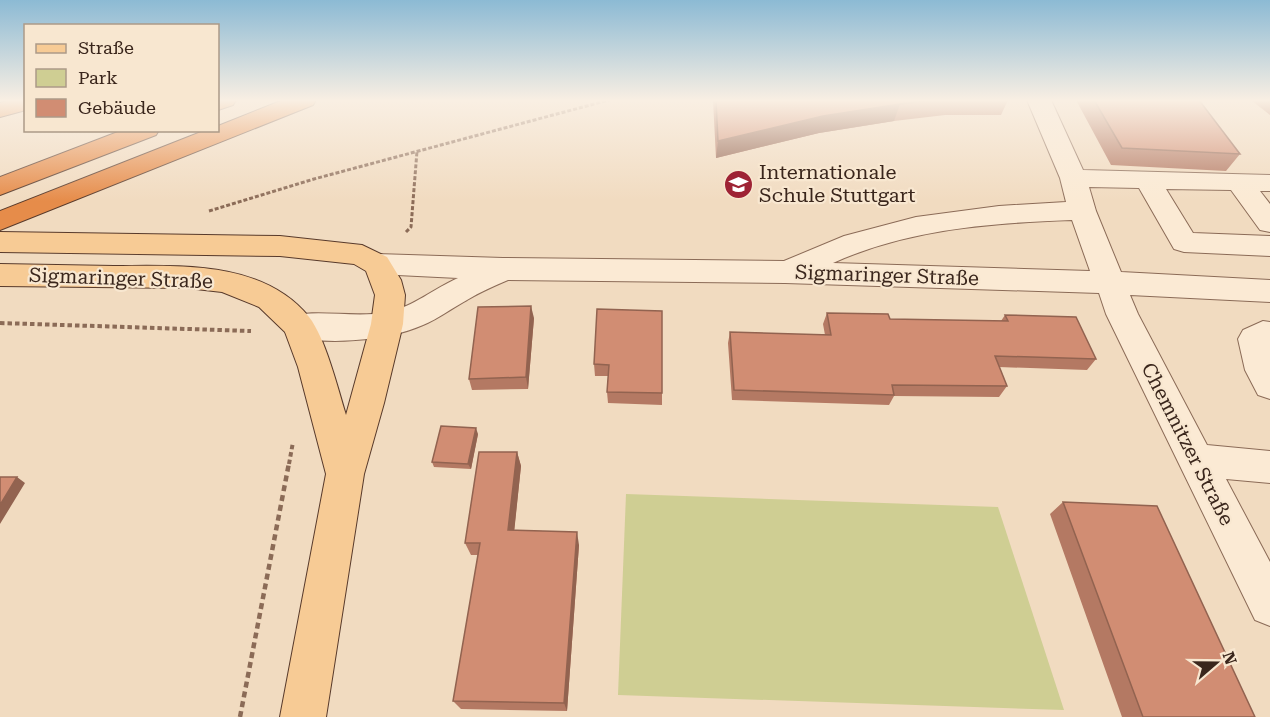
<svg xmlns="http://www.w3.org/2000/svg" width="1270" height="717" font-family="'Roboto Serif',serif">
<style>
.green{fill:#cfce93}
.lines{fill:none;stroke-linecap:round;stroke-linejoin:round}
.minor-casing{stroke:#8b6b57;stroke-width:2}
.major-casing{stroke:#583a2b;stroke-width:2}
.highway-casing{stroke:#583a2b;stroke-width:2}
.path-far2{stroke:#8b6b57;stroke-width:3;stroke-dasharray:4 2;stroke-linecap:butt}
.path-far1{stroke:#8b6b57;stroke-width:4;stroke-dasharray:4.5 3;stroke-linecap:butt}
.path{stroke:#8b6b57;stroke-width:4.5;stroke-dasharray:6 4;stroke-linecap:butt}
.minor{fill:#fbead4;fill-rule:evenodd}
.major{fill:#f7cb95;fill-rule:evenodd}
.highway{fill:#e68c4a;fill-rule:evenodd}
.wall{fill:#b47963}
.shaded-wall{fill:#926350}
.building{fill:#d18d73;stroke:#926350;stroke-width:1.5}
.labels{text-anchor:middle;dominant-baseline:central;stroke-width:4.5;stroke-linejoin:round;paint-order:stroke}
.poi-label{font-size:20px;fill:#3a261c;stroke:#f8e7d0;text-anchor:start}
.street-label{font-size:20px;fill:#3a261c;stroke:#f8e7d0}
</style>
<rect width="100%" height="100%" fill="#f1dbc0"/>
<path class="green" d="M626,494l372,13 66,203 -446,-15z"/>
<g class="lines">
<defs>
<path id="minor" d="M1027,100h24l32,70 187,5v16h-10l10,13v28l-10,-2 -29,-40 -65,-1 27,44 77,3v20l-86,-4 -10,-3 -35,-61 -50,-1 7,24 25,61 149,8v22l-140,-7 8,19 69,131 63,6v32l-44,-4 44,83v64l-15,-6 -149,-306 -7,-21 -314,-10 -277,-3c-14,6 -28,12 -41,20 -15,8 -29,19 -44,25 -36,16 -99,21 -136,10l-5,-9 5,-9c30,-9 68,2 101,-5 25,-5 47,-24 70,-34l-81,-4 -10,-3 -5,-7 5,-7 10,-3 126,4 281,3 60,-25 72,-19 83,-11 67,-4 -6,-24zM1072,220l18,51 -257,-8c75,-34 158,-40 239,-43z
M1263,321l7,1v77l-12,-4 -13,-25 -7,-31 5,-9z"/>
<path id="major" d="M0,232l280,4 82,9 25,12 14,23 4,15 -2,29 -19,79 -20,71 -38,243h-46l46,-243 -28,-107 -13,-35 -26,-25 -37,-15 -35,-4 -187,-2v-22c38,1 76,1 114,2 65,0 149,-6 195,51 16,20 29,72 37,98l25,-91 4,-29 -9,-24 -12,-7 -74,-8 -280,-4z"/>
<path id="highway" d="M9,100h17v10l-26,7v-14z
M218,100h18l-3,5 -15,5z
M283,100h33l-3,5 -313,125v-19l206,-81h12v-4z
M123,130h36l-3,5 -156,60v-18z"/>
</defs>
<use href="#minor" class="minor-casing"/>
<use href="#major" class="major-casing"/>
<use href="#highway" class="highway-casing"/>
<path class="path-far2" d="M209,211l105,-32 295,-79
M406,232l5,-5 6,-76"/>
<path class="path-far1" d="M0,323l251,8
M289,464l4,-22"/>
<path class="path" d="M240,717l49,-254"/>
<use href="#minor" class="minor"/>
<use href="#major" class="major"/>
<use href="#highway" class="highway"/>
</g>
<path class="wall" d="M713,100h295l-7,15h-56l-51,6 -75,12 -103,25z
M1076,100h123l41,54 -14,17 -115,-6z
M1251,100h19v15z
M662,311v94l-54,-2 -1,-11 1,-16h-13l-1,-12z
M827,313l63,6 111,2 4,-6 91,44 -9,11 -88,-3 8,19 -8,11 -105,-1 -5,9 -157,-5 -4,-57 2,-11 95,3 -2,-11z
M534,318l-6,71 -56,1 -3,-11z
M478,434l-7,35 -37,-2 -2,-5z
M517,452l4,14 -7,65 65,14 -12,166 -106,-2 -8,-8 25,-146h-7l-6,-12z
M1063,502l192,215h-133l-72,-203z"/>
<path class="shaded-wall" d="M900,104l-6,17 -75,12 -103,25 2,-17 105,-25z
M531,306l3,12 -6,71 -2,-12z
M476,428l2,6 -7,35 -3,-5z
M517,452l4,14 -8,77 -5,-13z
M17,477l8,6 -25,41v-19z
M577,532l2,13 -12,166 -3,-8z"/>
<path class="building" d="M716,100h216l-32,4 -77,12 -105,25z
M1094,100h105l41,54 -118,-6z
M531,306l-5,71 -57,2 9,-72z
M597,309l65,2v82l-55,-1 2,-27 -15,-1z
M827,313l61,1 2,5 118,2 -3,-6 71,2 20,42 -101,-3 12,30 -115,-1 2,10 -160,-5 -4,-58 101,3z
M441,426l35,2 -8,36 -36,-2z
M479,452h38l-9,78 69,2 -13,171 -111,-2 27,-158h-15z
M0,477h17l-17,28z
M1063,502l94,4 98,211h-112z"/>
<linearGradient id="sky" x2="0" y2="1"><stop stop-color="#8cbad4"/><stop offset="0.5" stop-color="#f9efe3"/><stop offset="1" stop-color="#f9efe3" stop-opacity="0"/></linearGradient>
<rect width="1270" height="201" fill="url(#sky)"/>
<defs>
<symbol id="school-disc" viewBox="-11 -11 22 22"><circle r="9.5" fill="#9e2335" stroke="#f8e7d0"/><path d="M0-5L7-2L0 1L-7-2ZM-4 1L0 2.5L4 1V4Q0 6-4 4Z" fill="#fff"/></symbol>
</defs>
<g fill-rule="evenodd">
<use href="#school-disc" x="722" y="168" width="33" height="33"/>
</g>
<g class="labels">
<g class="poi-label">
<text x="759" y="172">Internationale<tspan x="759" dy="23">Schule Stuttgart</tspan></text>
</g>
<g class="street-label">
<text transform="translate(887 275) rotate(2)">Sigmaringer Straße</text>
<text transform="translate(121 278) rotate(2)">Sigmaringer Straße</text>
<text transform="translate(1188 444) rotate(63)">Chemnitzer Straße</text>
</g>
</g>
<rect x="24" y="24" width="195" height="108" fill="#f8e7d0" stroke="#ac9a88" stroke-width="1.5"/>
<rect x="36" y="44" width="30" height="9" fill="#f7cb95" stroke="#ac9a88" stroke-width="1.5"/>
<text x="78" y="54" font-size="18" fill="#3a261c">Straße</text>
<rect x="36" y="69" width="30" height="18" fill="#cfce93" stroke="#ac9a88" stroke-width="1.5"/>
<text x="78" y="84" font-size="18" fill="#3a261c">Park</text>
<rect x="36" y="99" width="30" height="18" fill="#d18d73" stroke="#ac9a88" stroke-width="1.5"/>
<text x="78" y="114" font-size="18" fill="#3a261c">Gebäude</text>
<g transform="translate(1216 663) rotate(70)" stroke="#f8e7d0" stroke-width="4.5" paint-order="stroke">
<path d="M0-4.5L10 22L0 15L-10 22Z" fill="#3a261c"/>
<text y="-9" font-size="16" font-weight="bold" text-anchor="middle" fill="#3a261c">N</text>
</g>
</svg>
